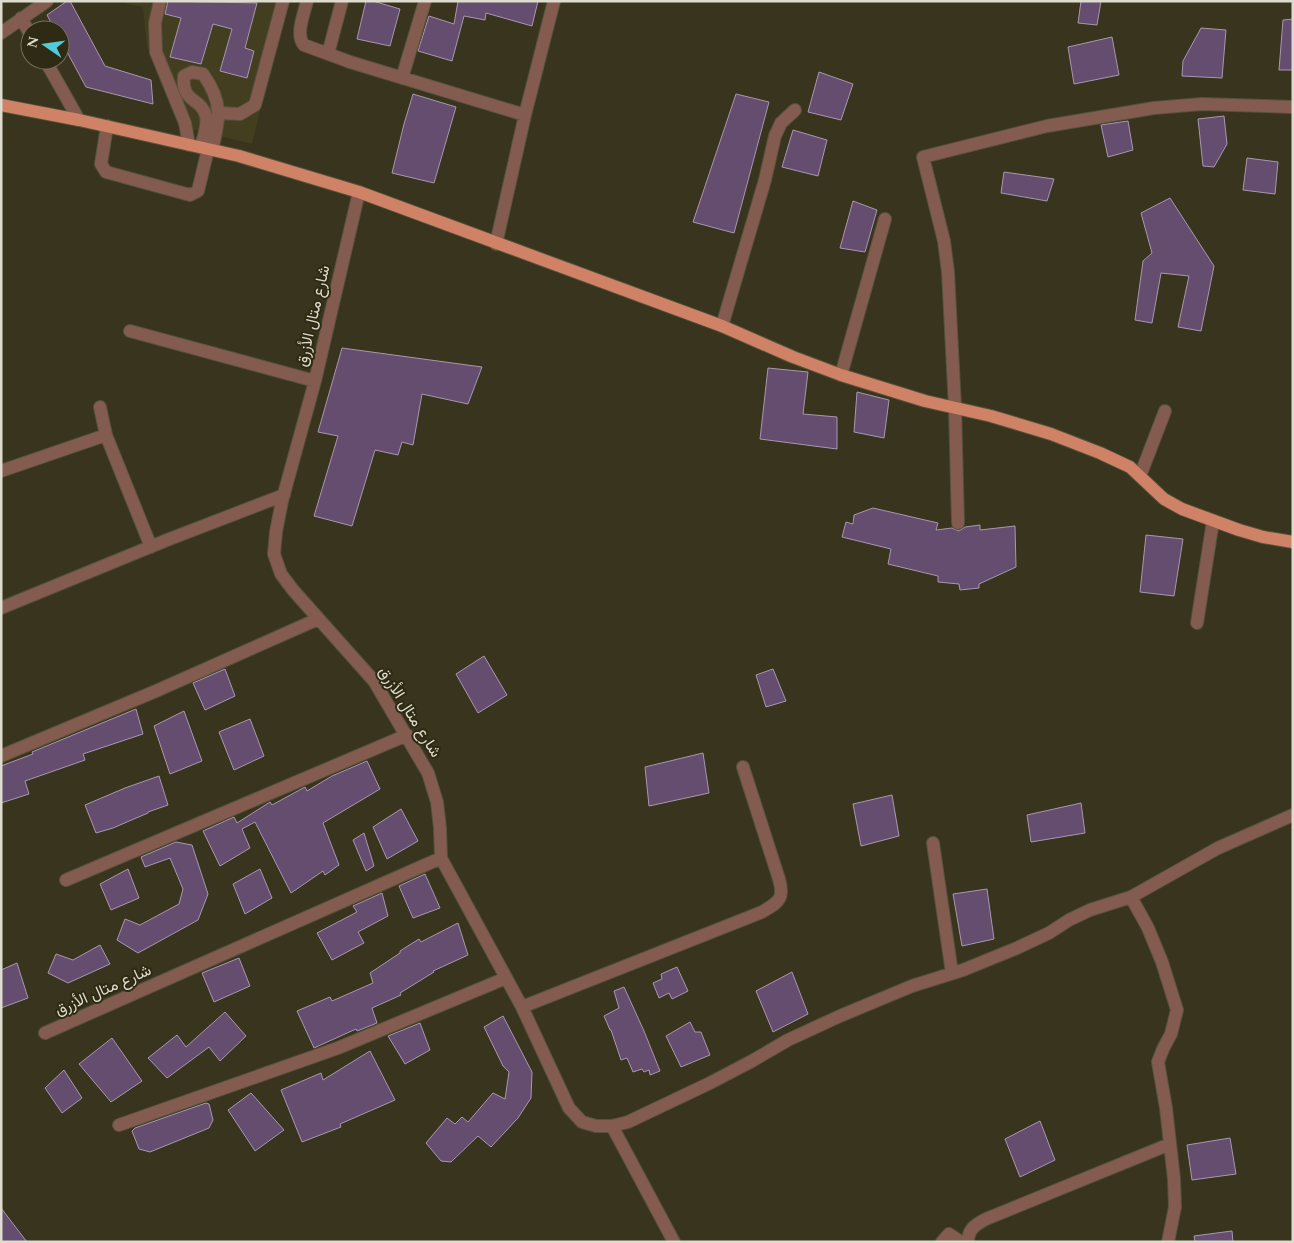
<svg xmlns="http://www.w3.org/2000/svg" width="1294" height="1243" font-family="Spectral,Vazirmatn,serif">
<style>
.built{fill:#433e1f}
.building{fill:#654d70;stroke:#a898af}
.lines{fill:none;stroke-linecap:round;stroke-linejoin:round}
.minor-casing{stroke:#56523d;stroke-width:14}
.major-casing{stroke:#56523d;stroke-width:14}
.minor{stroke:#835c4f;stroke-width:12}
.major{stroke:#cf8266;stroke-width:12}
.labels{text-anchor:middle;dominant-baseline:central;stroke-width:4;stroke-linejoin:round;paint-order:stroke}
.street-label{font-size:16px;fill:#dedcce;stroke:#2e2a13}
</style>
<rect width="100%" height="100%" fill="#38341d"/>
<path class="built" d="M126,1h160l-34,143 -69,-17 -36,-80 -4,-40 -16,-3z"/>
<path class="building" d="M67,1h3l35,65 46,14 2,24 -67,-17 -26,-48v-9h-5l-8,-15z
M168,1l89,2 -12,45 9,3 -7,27 -27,-7 12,-42 -19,-5 -12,40 -31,-7 11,-39 -16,-4z
M366,1h7l27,8 -10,37 -33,-7z
M458,1h80l-6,25 -46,-13 -1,7 -21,-4 -12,45 -34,-10 11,-35 25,8z
M1081,1h20l-4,24 -19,-2z
M1293,19v51h-14l4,-50z
M1201,28l25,2 -4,48 -40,-2 1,-15z
M1112,37l7,38 -45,9 -6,-37z
M819,72l34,12 -12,36 -33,-8z
M413,94l43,13 -22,76 -42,-10 12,-49z
M736,94l33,8 -35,131 -41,-11z
M1224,116l3,28 -13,23 -11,-1 -5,-47z
M1128,121l5,29 -25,7 -7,-32z
M793,130l34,10 -9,36 -36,-9z
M1247,158l31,4 -3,32 -32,-4z
M1004,172l50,7 -7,22 -46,-8z
M1170,198l44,68 -13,65 -23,-4 11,-51 -28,-3 -9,50 -17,-3 8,-59 9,-8 -11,-40z
M853,201l24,9 -12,42 -25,-4z
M342,348l140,19 -14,37 -46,-10 -9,51 -11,-3 -4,13 -23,-5 -23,76 -38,-10 24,-80 -20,-4z
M768,368l40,4 -5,42 34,3v32l-77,-10z
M857,392l32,8 -5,38 -30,-6z
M873,508l65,15 -2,7 16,-2 7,3 6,-4 15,-2v5l35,-4 1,41 -37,17v4l-19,2 -1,-6 -21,-2v-6l-50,-12 3,-15 -49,-12 4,-15 7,2 1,-9z
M1146,535l37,4 -9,57 -34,-4z
M484,656l23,39 -29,18 -22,-39z
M225,669l10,27 -30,14 -12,-27z
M773,669l13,32 -20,6 -10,-32z
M136,709l7,25 -60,20 2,6 -60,21 4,13 -28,9v-37l32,-12 -1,-2z
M184,711l18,50 -32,13 -16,-48z
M250,719l14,37 -30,14 -15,-38z
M703,753l6,40 -60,13 -4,-39z
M367,761l13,28 -57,34 16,42 -14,10 -2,-4 -32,22 -36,-71 -13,7 8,19 -30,18 -17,-35 31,-14 3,6 33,-21 2,3 33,-18 2,4 25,-15z
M159,776l9,29 -20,7v1l-35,15 -17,5 -11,-28 40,-17z
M892,795l7,41 -38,10 -8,-42z
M1081,803l4,30 -54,9 -4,-27z
M401,809l17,32 -31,18 -14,-32z
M364,833l10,33 -8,5 -13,-31z
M176,842l16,3 16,49 -10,26 -60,33 -21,-13 8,-21 15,6 39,-21 4,-15 -13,-31 -25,9 -4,-10z
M128,869l11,29 -28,12 -11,-26z
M260,869l12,29 -27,16 -12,-30z
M425,874l15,34 -27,10 -14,-32z
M987,889l7,50 -32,7 -9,-52z
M382,893l6,23 -30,16 6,11 -32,17 -15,-27 40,-21 -4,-6z
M458,923l10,32 -35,16 1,1 -34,21 1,2 -29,13 5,15 -20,8 -1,-2 -42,19 -17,-37 33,-14 2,4 41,-18 -3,-10 30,-20v-2l19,-12 2,3z
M100,945l10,19 -42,19 -20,-10 8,-19 17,6z
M239,958l11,28 -36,16 -12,-29z
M17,963l11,35 -27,10v-38z
M677,967l11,24 -16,8 -3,-6 -10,5 -6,-15 9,-4 -1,-5z
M792,972l16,42 -35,18 -17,-41z
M624,987l20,44 16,40 -10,4 -1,-5 -5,2 -2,-3 -9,3 -6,-14 -6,2 -10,-30h-1l-6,-14 15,-8 -5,-17z
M225,1012l21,24 -26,25 -11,-14 -42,31 -19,-20 29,-23 9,12z
M503,1016l29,56 -1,26 -13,20 -27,29 -13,-11 -27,26 -10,-1 -15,-18 21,-25 8,6 7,-7 6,5 25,-29 12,6 4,-27 -6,-6 -19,-39z
M690,1022l5,10h6l9,23 -29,12 -15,-31z
M420,1023l10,27 -25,14 -17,-28z
M112,1038l30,43 -31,21 -32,-38z
M370,1051l25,49 -55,24 1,3 -39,15 -21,-52 40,-17 2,7z
M64,1070l18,28 -20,15 -17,-25z
M251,1093l33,37 -29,21 -27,-41z
M206,1103l3,1 4,16 -4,8 -59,24 -11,-3 -7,-18 3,-3z
M1040,1121l15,39 -35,17 -15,-38z
M1230,1138l6,36 -44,6 -5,-35z
M1,1208l26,34h-26z
M1232,1231l1,11h-38l-1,-6z"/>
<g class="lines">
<defs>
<path id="minor" d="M160,1l-5,22 1,29 29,71 4,22
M307,1c-3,13 -12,34 -3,44l46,17 175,53
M21,18l9,16
M1,33l46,-32
M328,54l14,-53
M45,60l34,60
M402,78l23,-77
M219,113l21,1 15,-9 28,-104
M107,126l-6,38 5,8 84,23 8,-4 10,-42
M201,147c2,-9 7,-21 5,-31 -5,-19 -25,-13 -22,-40l8,-4 11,2c20,28 17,44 9,76
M359,192l-44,189 -33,120 -6,31 -2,22 7,20 12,16 81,91 54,92 9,29 3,26 1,30 81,149 47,101 13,14 14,4h16l16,-4 82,-39 42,-22 36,-21 52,-24 72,-30 51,-16 54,-22 32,-15 20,-13 21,-10 41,-13 17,31 14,34 15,48 -6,24 -8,15 -5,13 8,46 8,71 1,28 -7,35
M496,244l29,-129 29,-114
M722,326l43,-146 10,-44 6,-13 14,-13
M130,331l185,50
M841,375l44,-156
M100,407l6,28
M1,471l105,-36 45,112
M1140,476l25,-65
M958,523l-3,-116 -7,-135 -4,-31 -21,-84 124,-31 107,-18 48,-4 91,3
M1,608l166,-68 117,-45
M1197,623l16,-102
M1,756l155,-65 162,-72
M933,843l19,130
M66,880l341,-145
M1131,897l87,-49 75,-33
M522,1007l240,-95c16,-10 23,-12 17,-33l-36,-112
M45,1033l396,-175
M119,1125l219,-77 168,-70
M612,1126l62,116
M942,1242l7,-8 12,8
M968,1242c0,-13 7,-17 18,-23l184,-75"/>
<path id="major" d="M1,105l78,15 160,36 120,36 363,134 71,31 48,18 84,26 66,15 60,18 49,19 30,14 34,32 18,10 57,21 24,7 30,5"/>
</defs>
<use href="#minor" class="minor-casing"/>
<use href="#major" class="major-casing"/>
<use href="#minor" class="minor"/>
<use href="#major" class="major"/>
</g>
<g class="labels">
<g class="street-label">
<text transform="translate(313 316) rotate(-77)">شارع متال الأزرق</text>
<text transform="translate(410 712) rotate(58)">شارع متال الأزرق</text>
<text transform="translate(103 990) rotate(-24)">شارع متال الأزرق</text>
</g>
</g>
<rect width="1294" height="1243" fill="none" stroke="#dedcce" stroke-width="5"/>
<g transform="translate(45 45) rotate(283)"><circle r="24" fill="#2e2a13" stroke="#74715e"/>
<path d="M0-4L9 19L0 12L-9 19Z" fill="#52ccd6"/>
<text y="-8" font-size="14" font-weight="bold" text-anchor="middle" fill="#dedcce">N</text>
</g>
</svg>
